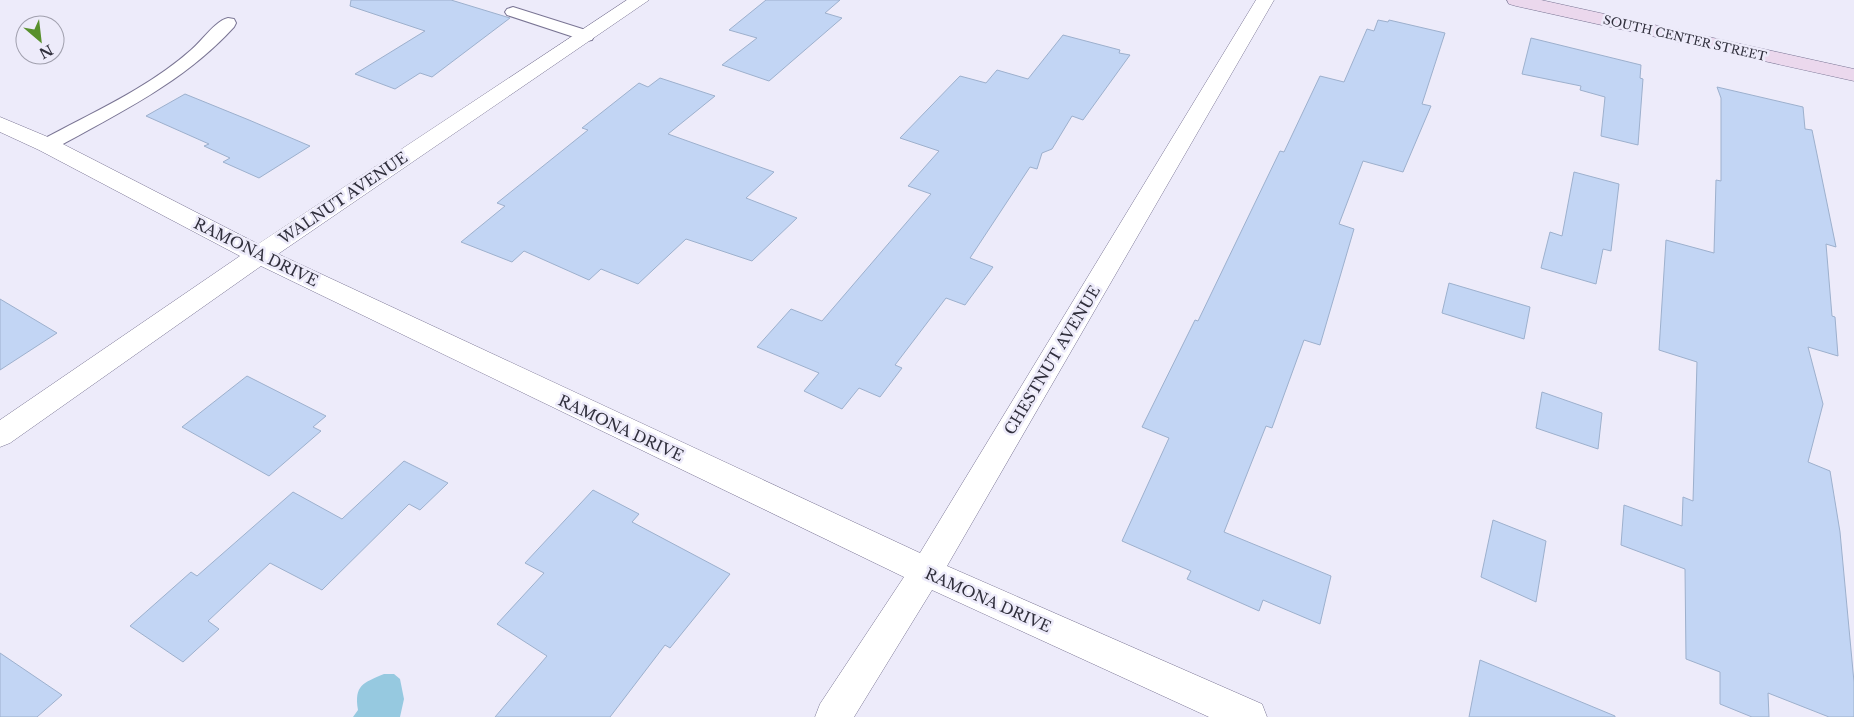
<svg xmlns="http://www.w3.org/2000/svg" width="1854" height="717" font-family="'Libre Baskerville',serif">
<style>
.water{fill:#96c9e0}
.building{fill:#c2d5f4;stroke:#9db0cd}
.lines{fill:none;stroke-linecap:round;stroke-linejoin:round}
.lane-casing{stroke:#7a7594;stroke-width:2}
.street-casing{stroke:#7a7594;stroke-width:1}
.secondary-casing{stroke:#7a7594;stroke-width:1}
.lane{fill:#fff;fill-rule:evenodd}
.street{fill:#fff;fill-rule:evenodd}
.secondary{fill:#ebd8ed;fill-rule:evenodd}
.labels{text-anchor:middle;dominant-baseline:central;stroke-width:5;stroke-linejoin:round;paint-order:stroke}
.far-street-label{font-size:12px;fill:#302f3c;stroke:#edebfa}
.street-label{font-size:15px;fill:#302f3c;stroke:#edebfa}
</style>
<rect width="100%" height="100%" fill="#edebfa"/>
<path class="water" d="M384,674h10l6,5 4,20 -4,18h-47l5,-7c-4,-25 5,-27 26,-36z"/>
<path class="building" d="M351,0h100l59,18 -78,59 -12,-4 -25,16 -40,-15 70,-43 -75,-25z
M766,0h74l-15,13 17,5 -73,63 -47,-16 35,-27 -28,-8z
M1378,20l10,2 1,-2 56,13 -23,71 9,2 -28,66 -40,-11 -24,63 15,5 -34,116 -16,-5 -32,88 -6,-2 -42,106 107,44 -11,48 -57,-24 -4,11 -72,-32 4,-8 -69,-30 47,-103 -27,-11 53,-107 3,1 82,-170 4,1 36,-76 24,6 23,-53 7,2z
M1063,35l57,15 -1,3 11,2 -47,65 -11,-4 -20,33 -10,4 -5,16 -7,-2 -60,91 23,9 -28,38 -19,-7 -51,67 7,3 -22,29 -21,-9 -17,21 -38,-18 15,-18 -62,-26 34,-38 31,12 109,-127 -23,-8 31,-35 -39,-13 60,-62 26,7 11,-13 31,9z
M1531,38l110,27 -1,13 3,1 -5,66 -37,-9 4,-39 -25,-7 1,-4 -59,-12z
M660,78l55,18 -47,38 106,38 -28,26 51,20 -45,43 -66,-22 -48,45 -37,-15 -12,11 -65,-29 -12,11 -51,-20 44,-36 -8,-3 91,-73 -6,-2 57,-45 9,4z
M1717,87l86,20 2,22 7,1 24,117 -10,-3 6,72 3,1 3,39 -30,-9 15,57 -15,58 22,9 10,61 14,150v35h-25l-61,-24 1,24h-17l-32,-13v-32l-34,-13 -1,-90 -64,-24 3,-40 58,21 1,-29 10,4 4,-139 -38,-12 7,-110 48,13 2,-73 5,1v-83z
M185,94l64,26 61,26 -51,32 -36,-16 7,-4 -26,-12 5,-2 -63,-28z
M1574,172l45,12 -8,67 -8,-2 -7,35 -55,-16 9,-36 12,4z
M1449,283l81,24 -6,32 -82,-26z
M0,299l57,34 -57,37z
M247,376l79,40 -13,11 8,4 -52,45 -87,-49z
M1542,392l60,21 -4,36 -62,-21z
M404,461l44,22 -28,27 -11,-6 -87,86 -52,-27 -62,58 11,8 -36,33 -53,-36 61,-54 6,4 96,-84 49,27z
M593,490l46,24 -7,8 98,52 -60,74 -5,-3 -55,72h-115l52,-61 -50,-32 47,-51 -19,-10z
M1493,520l53,21 -10,61 -55,-25z
M0,653l62,42 -25,22h-37z
M1480,660l135,56v1h-146z"/>
<g class="lines">
<defs>
<path id="lane" d="M513,7l79,25 2,4 -2,4 -6,1 -79,-26 -2,-3 2,-3z
M228,18l6,1 2,4 -2,4c-50,55 -115,86 -180,122h-14l-3,-4 3,-4c51,-28 107,-52 151,-91 11,-9 24,-29 37,-32z"/>
<path id="street" d="M627,0h22l-371,254 642,299 336,-553h18l-327,566 315,138 5,13h-58l-277,-127 -78,127h-39l5,-13 84,-127 -643,-311 -251,177 -10,4v-27l240,-164 -201,-106 -39,-18v-15l55,23 203,104z"/>
<path id="secondary" d="M1507,0h34l313,69v12l-338,-75 -7,-2z"/>
</defs>
<use href="#lane" class="lane-casing"/>
<use href="#street" class="street-casing"/>
<use href="#secondary" class="secondary-casing"/>
<use href="#lane" class="lane"/>
<use href="#street" class="street"/>
<use href="#secondary" class="secondary"/>
</g>
<g class="labels">
<g class="far-street-label">
<text transform="translate(1685 38) rotate(13)">SOUTH CENTER STREET</text>
</g>
<g class="street-label">
<text transform="translate(343 198) rotate(-34)">WALNUT AVENUE</text>
<text transform="translate(256 252) rotate(26)">RAMONA DRIVE</text>
<text transform="translate(1052 360) rotate(-59)">CHESTNUT AVENUE</text>
<text transform="translate(621 428) rotate(25)">RAMONA DRIVE</text>
<text transform="translate(988 600) rotate(24)">RAMONA DRIVE</text>
</g>
</g>
<g transform="translate(40 40) rotate(152)"><circle r="24" fill="#edebfa" stroke="#a1a0ae"/>
<path d="M0-4L9 19L0 12L-9 19Z" fill="#58902c"/>
<text y="-8" font-size="14" font-weight="bold" text-anchor="middle" fill="#302f3c">N</text>
</g>
</svg>
